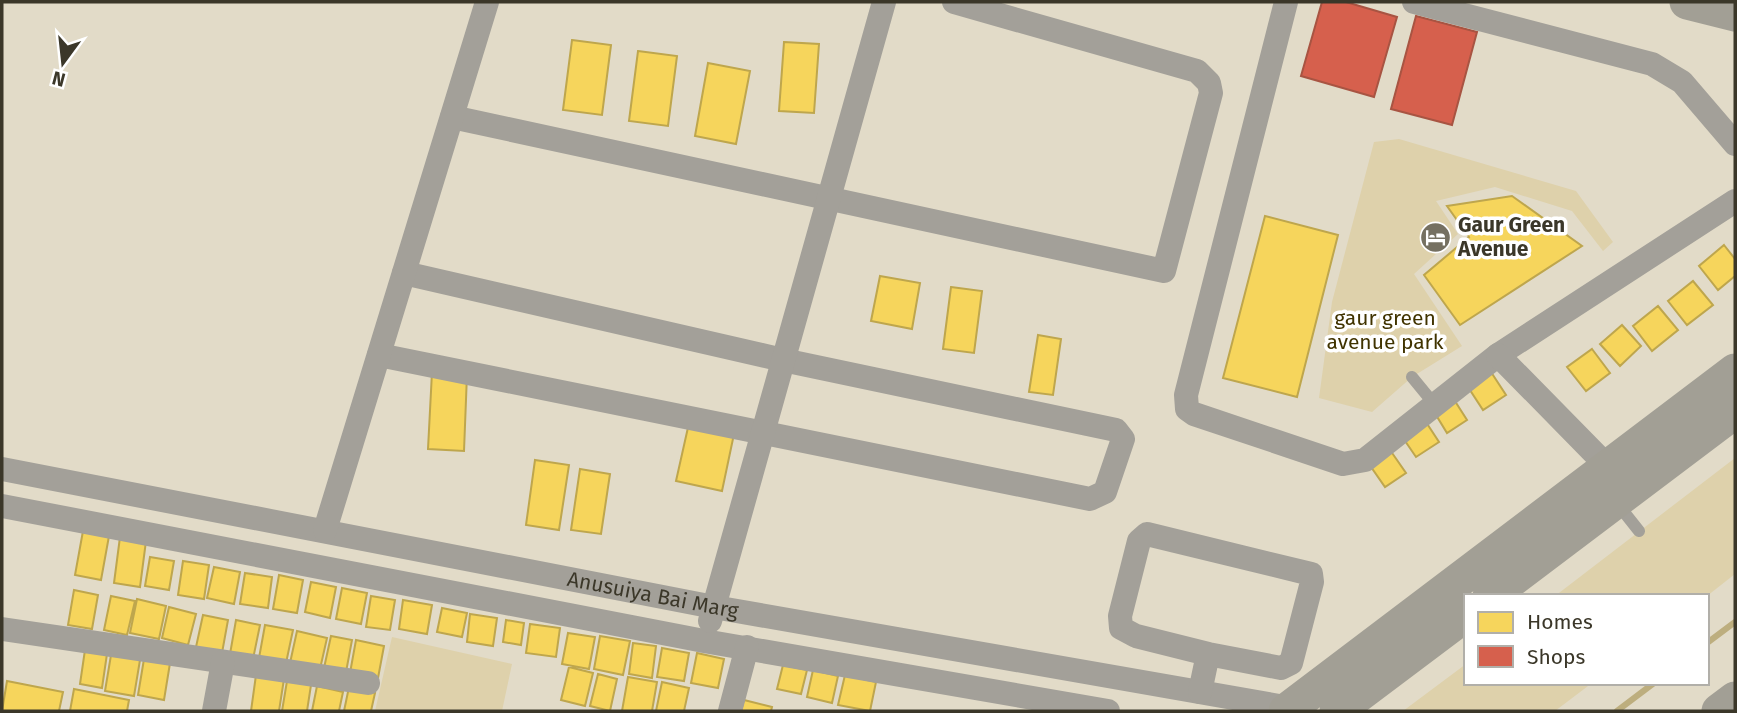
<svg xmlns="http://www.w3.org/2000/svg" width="1737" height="713" font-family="'Fira Sans',sans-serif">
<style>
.green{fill:#ded1ab}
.homes{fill:#f6d55c;stroke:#bea64d;stroke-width:2}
.shops{fill:#d6604d;stroke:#a85442;stroke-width:2}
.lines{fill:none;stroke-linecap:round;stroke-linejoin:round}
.stream{stroke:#bdae7e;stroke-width:6}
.lane{stroke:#a3a099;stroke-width:12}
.street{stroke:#a3a099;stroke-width:24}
.secondary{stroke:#a29f95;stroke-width:35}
.labels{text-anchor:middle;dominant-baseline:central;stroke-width:7;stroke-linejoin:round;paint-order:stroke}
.poi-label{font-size:21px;font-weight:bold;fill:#3b3729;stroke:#fff;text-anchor:start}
.park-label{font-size:21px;fill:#403300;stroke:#fff}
.street-label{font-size:21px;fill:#3b3729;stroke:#fff}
</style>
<rect width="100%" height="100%" fill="#e2dbc8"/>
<path class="green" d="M1399,139l177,52 37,51 -10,9 -31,-40 -77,-24 -59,14 22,33 -44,40 48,72 -50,31 -40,35 -53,-14 13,-96 42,-160z
M1735,458v116l-28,22h-152z
M392,637l120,27 -10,47h-127z
M1466,664v19h126l-37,28h-152z"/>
<path class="homes" d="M572,40l39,5 -9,70 -39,-5z
M784,42l35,2 -5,69 -35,-2z
M638,51l39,5 -9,70 -39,-5z
M708,63l42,8 -14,73 -41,-8z
M1512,196l70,50 -122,79 -36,-50 45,-38 -22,-31z
M1265,216l73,19 -41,162 -74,-19z
M1724,245l11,14v17l-17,14 -19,-24z
M880,276l40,7 -8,46 -41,-8z
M1693,281l20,24 -26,20 -19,-24z
M951,287l31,4 -8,62 -31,-4z
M1658,306l20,24 -26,21 -19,-25z
M1622,325l19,21 -21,20 -20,-22z
M1038,335l23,4 -8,56 -24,-3z
M1592,349l18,24 -24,18 -19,-24z
M432,372l35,2 -3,77 -36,-2z
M1491,372l15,23 -23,15 -15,-23z
M1453,398l14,22 -20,13 -14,-23z
M1424,419l15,23 -23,15 -15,-22z
M689,423l45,11 -12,57 -46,-10z
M1390,450l16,23 -21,14 -16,-23z
M535,460l34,5 -10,65 -33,-5z
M580,469l30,5 -9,60 -30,-4z
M83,531l26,5 -8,44 -26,-5z
M120,537l26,4 -6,46 -26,-4z
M150,557l24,4 -5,29 -24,-4z
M183,561l26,4 -5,34 -26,-4z
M214,567l26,5 -6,32 -27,-6z
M245,573l27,4 -4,31 -28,-4z
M279,575l24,5 -6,33 -24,-4z
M311,582l25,5 -6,31 -25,-6z
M342,588l25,5 -6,31 -25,-5z
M74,590l24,5 -6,34 -24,-4z
M111,596l24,5 -8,34 -23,-5z
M371,596l24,4 -5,30 -24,-3z
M137,599l29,7 -7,33 -29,-6z
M403,600l29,5 -5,29 -28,-5z
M169,607l27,7 -8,31 -26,-7z
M442,608l25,5 -5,24 -25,-5z
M470,614l27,4 -4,28 -26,-4z
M203,615l25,5 -6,33 -26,-6z
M236,620l24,5 -7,34 -23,-5z
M506,620l18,3 -3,22 -18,-3z
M530,624l30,4 -4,29 -30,-4z
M265,625l28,5 -7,33 -27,-5z
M297,631l30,7 -7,31 -30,-6z
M568,633l27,4 -6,32 -27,-5z
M331,636l21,4 -6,32 -22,-4z
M600,636l30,5 -7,34 -29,-6z
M356,640l28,6 -6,32 -28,-5z
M86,643l22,4 -6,41 -22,-4z
M633,643l23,3 -4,32 -23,-4z
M662,648l27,5 -5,28 -27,-4z
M112,649l29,5 -7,42 -29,-5z
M145,653l26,4 -7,43 -26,-5z
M697,653l27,6 -6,29 -27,-5z
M783,665l24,5 -6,24 -24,-5z
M569,667l24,6 -8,33 -24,-6z
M813,670l25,6 -6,27 -25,-6z
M598,674l19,5 -7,32 -20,-5z
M256,675l28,4 -5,32h-28z
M845,675l31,7 -6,29 -32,-6z
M628,677l29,5 -5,29h-30z
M7,681l56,11 -4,19h-57z
M287,681l24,4 -4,26h-25z
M662,682l27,6 -5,23h-28z
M317,686l26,6 -4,19h-27z
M349,687l26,6 -4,18h-27z
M74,689l55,11 -2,11h-57z
M744,700l28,7 -1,4h-30z"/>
<path class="shops" d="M1322,2h24l51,15 -23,80 -73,-21z
M1416,16l61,16 -25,93 -61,-16z"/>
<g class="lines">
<path class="stream" d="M1707,643l28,-21
M1617,711l37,-28"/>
<path class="lane" d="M1412,377l23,28
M1616,502l23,29"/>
<g class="street">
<path d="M1286,2l-100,393 1,14 7,5 149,50 22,-4 133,-105 237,-154"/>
<path d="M1414,2l238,62 30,18 53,62"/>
<path d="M452,117l712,154 47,-178 -2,-10 -12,-12 -243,-69"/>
<path d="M379,355l711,144 15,-7 18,-53 -7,-9 -333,-70 -379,-87"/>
<path d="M1498,355l109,111"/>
<path id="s1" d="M2,469l712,138 588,103"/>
<path d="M2,506l702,135 404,70"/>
<path d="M325,530l162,-528"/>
<path d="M710,621l174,-619"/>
<path d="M2,629l366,54"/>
<path d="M1200,692l8,-38 73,14 10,-5 21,-81 -1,-8 -164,-40 -8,7 -19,75 1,12 15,8 72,18"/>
<path d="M214,711l9,-49"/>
<path d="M730,711l17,-64"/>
</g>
<path class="secondary" d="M1687,2l48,12
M1490,596l245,-185
M1286,711l449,-340
M1337,711l129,-97
M1719,711l16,-12"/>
</g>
<defs>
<symbol id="hotel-disc" viewBox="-11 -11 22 22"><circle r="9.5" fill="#757061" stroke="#fff"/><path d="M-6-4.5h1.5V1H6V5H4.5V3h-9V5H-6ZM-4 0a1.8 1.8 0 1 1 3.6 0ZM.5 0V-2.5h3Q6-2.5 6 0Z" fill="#fff"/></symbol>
</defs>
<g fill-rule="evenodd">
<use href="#hotel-disc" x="1418" y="220" width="35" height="35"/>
</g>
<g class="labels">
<g class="poi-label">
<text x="1458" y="225">Gaur Green<tspan x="1458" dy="24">Avenue</tspan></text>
</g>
<g class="park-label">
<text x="1385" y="318">gaur green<tspan x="1385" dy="24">avenue park</tspan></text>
</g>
<g class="street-label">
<text stroke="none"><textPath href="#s1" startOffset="663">Anusuiya Bai Marg</textPath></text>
</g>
</g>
<rect width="1737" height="713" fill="none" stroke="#3b3729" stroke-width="7"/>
<rect x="1464" y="594" width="245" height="91" fill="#ffffff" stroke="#b1afa9" stroke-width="2"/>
<rect x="1478" y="612" width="35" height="21" fill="#f6d55c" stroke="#b1afa9" stroke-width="2"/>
<text x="1527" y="629" font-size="21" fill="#3b3729">Homes</text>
<rect x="1478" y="646" width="35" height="21" fill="#d6604d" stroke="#b1afa9" stroke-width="2"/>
<text x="1527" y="664" font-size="21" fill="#3b3729">Shops</text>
<g transform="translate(63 63) rotate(195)" stroke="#ffffff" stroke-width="5" paint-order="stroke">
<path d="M0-5L12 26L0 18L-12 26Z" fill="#3b3729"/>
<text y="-10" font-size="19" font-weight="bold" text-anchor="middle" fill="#3b3729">N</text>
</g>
</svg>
